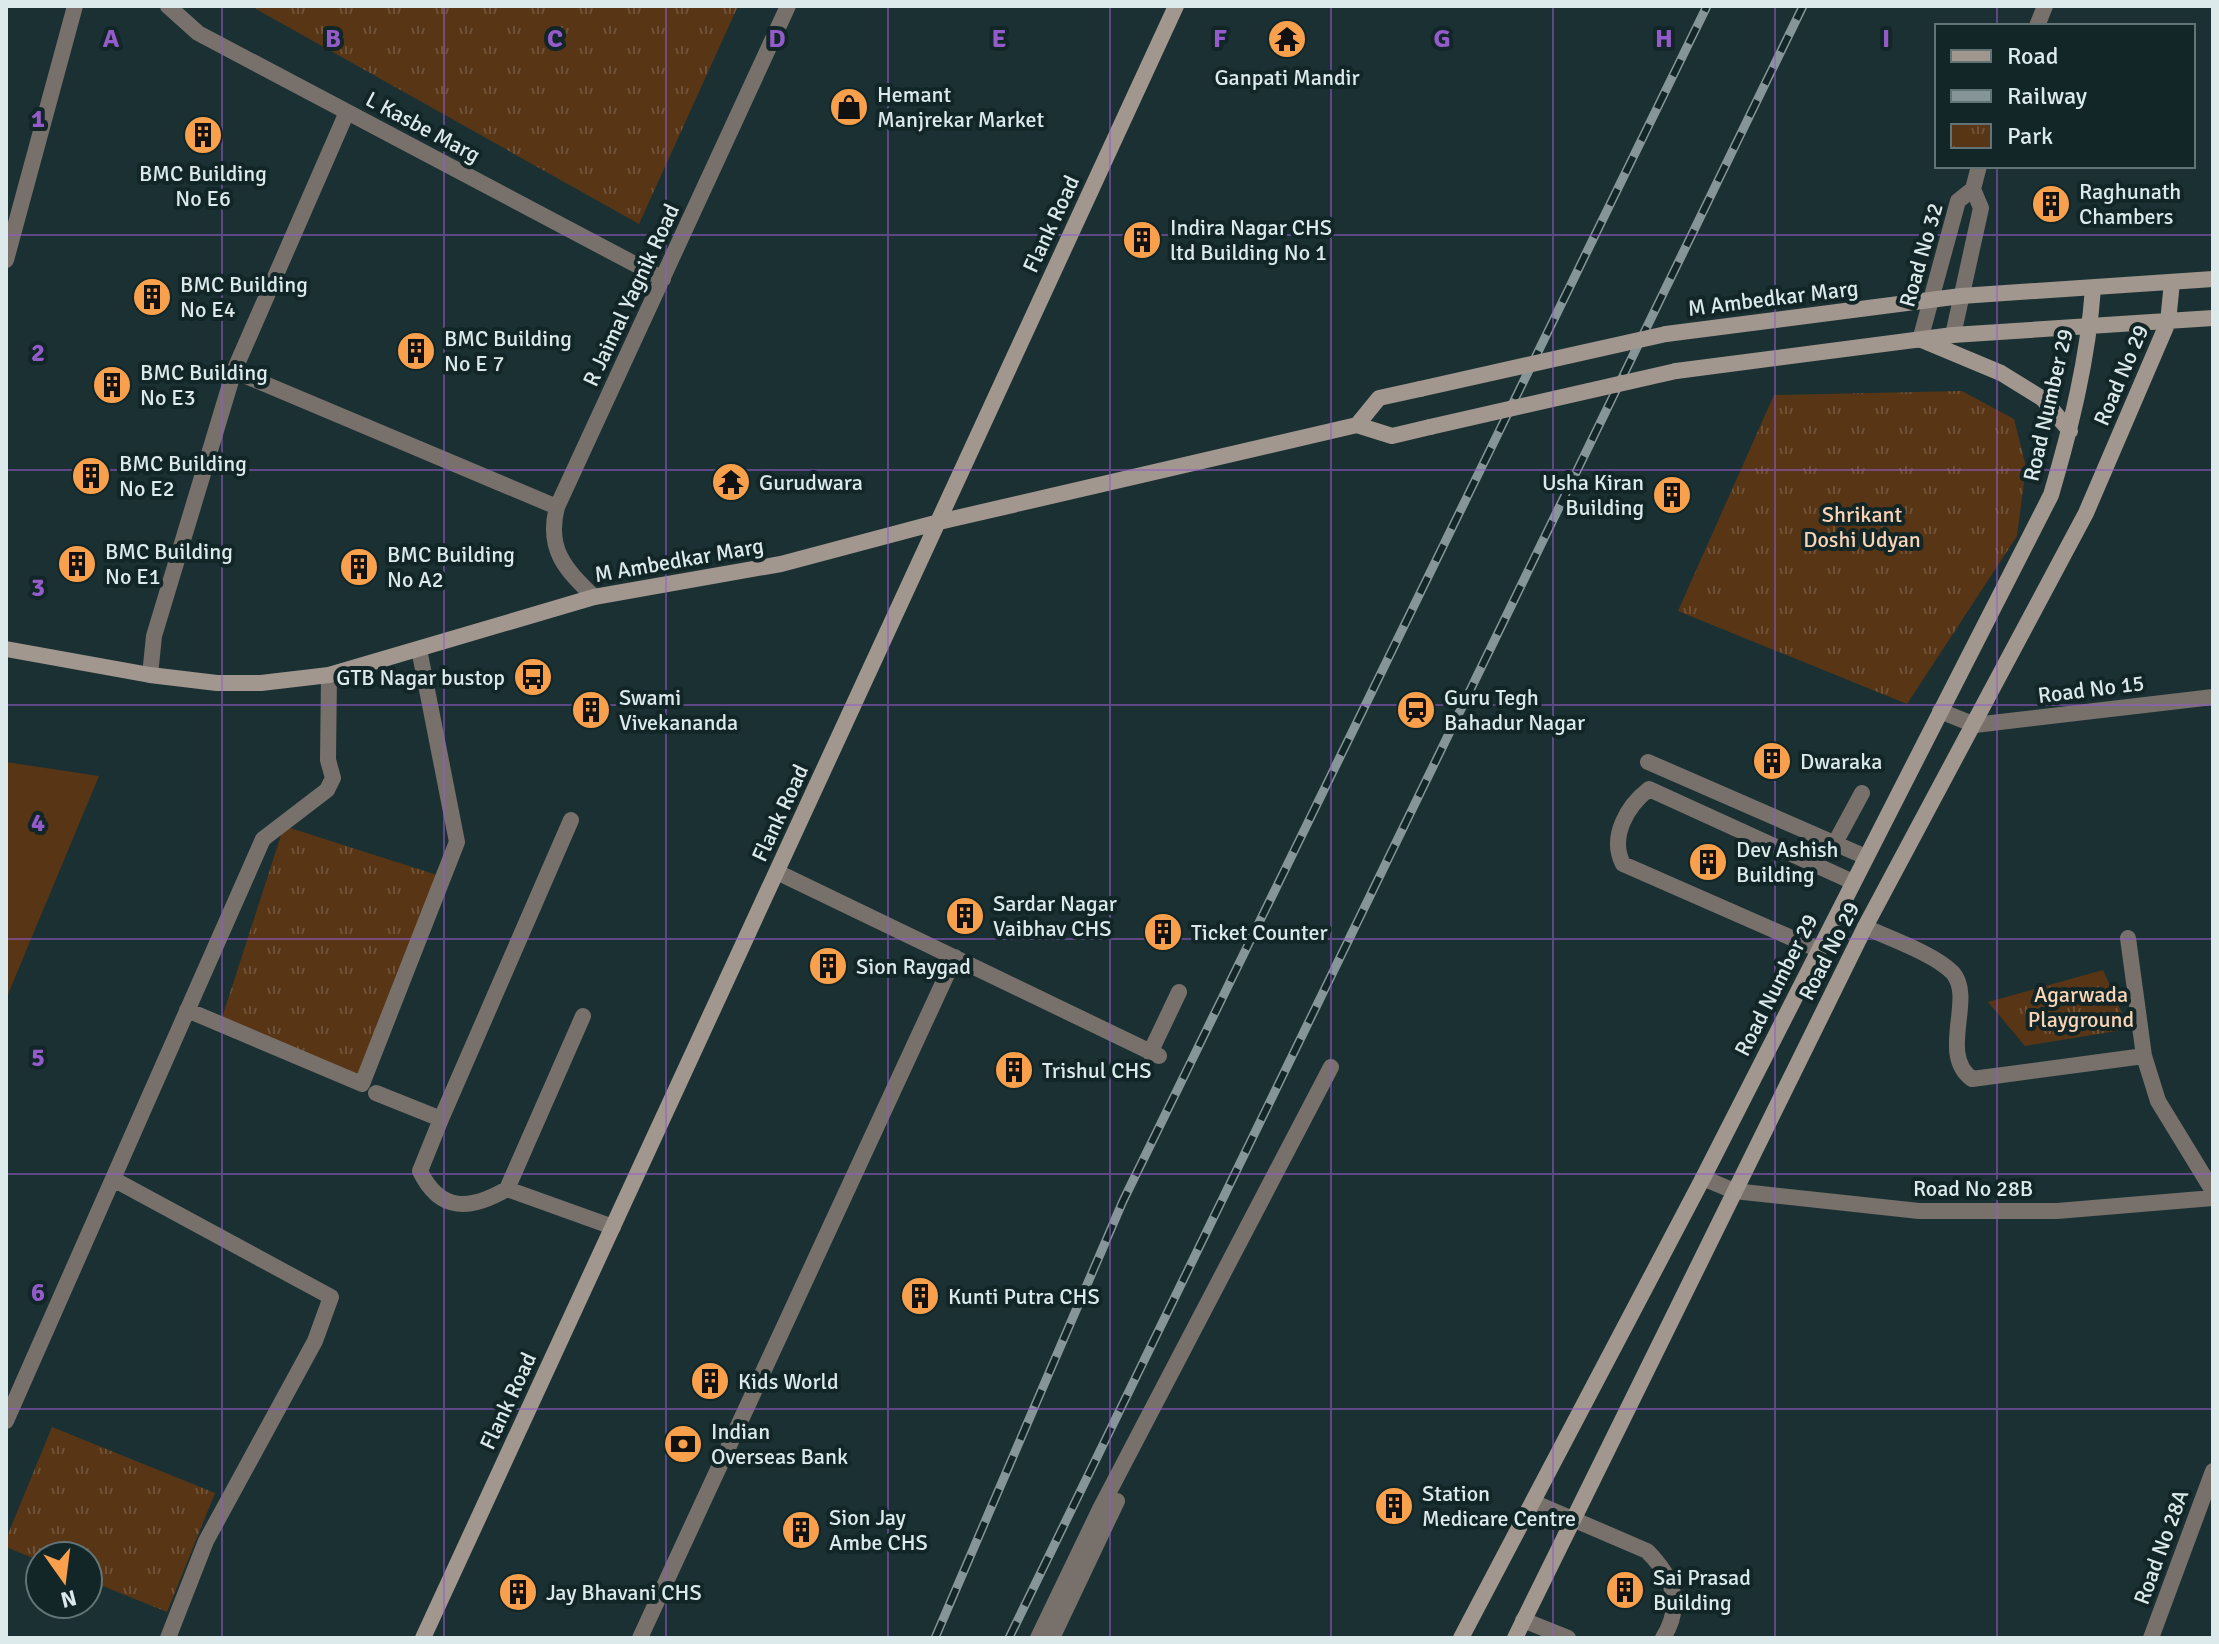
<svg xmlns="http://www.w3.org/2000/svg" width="2219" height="1644" font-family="Signika,sans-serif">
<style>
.grass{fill:#573515}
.park{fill:url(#park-tufts)}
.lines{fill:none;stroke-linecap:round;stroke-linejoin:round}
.street{stroke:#77706b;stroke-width:16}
.secondary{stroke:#a2978e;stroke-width:16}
.rail-casing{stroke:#869698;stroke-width:9}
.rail{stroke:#122628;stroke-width:6;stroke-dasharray:18;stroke-linecap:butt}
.secondary-bridge{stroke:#a2978e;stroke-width:16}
.grid{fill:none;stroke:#945cca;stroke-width:2;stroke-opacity:0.55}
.labels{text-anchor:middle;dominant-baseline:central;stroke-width:8;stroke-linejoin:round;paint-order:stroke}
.poi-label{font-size:22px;fill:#ddeaeb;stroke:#122628;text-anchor:start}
.street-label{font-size:22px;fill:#ddeaeb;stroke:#122628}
.park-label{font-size:22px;fill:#fad4b5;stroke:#122628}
.grid-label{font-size:26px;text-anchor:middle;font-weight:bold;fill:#945cca;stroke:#122628;stroke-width:8;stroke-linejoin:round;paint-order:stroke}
</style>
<defs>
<pattern id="park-tufts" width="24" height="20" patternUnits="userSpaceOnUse" patternTransform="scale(2)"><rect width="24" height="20" fill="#573515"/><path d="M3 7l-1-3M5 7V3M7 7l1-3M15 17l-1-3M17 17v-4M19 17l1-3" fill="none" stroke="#6f5237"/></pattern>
</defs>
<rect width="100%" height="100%" fill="#1b3032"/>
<path class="grass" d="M6,762l93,14 -93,223z"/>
<path class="park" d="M257,6h481l-99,218 -383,-215z
M1962,391l52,28 12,48 -9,69 -110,168 -229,-93 96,-216z
M284,826l153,49 -66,203 -153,-48z
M2103,970l26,59 -104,17 -37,-44z
M52,1427l163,66 -48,119 -79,-32v-24h-48v5l-34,-14v-8z"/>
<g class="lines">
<path class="street" d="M168,6l30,27 465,246
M2037,26l8,-20
M1973,189l6,-23
M6,260l69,-254
M1920,340l38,-139 15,-12 8,19 -28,127
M234,371l323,136
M594,597c-29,-28 -48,-48 -37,-90l231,-501
M150,675l4,-39 80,-265 113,-259
M1940,711l35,14 238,-28
M1648,762l218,95
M1835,843l27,-50
M777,872l382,184
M1865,927c24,11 70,27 88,46 22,26 -15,81 19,106l172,-23
M2128,938l16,118 14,45 55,90
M1819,950l-196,-86c-14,-27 4,-58 26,-75l204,93
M187,1010l175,74 95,-242 -38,-193
M1150,1053l29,-61
M376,1093l65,26 130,-299
M441,1119l-21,52c20,42 51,39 87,18l106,38
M1703,1178l31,13 185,20h138l156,-13
M113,1179l218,118 -16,44 -109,200 -38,97
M507,1189l76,-173
M6,1421l257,-582 64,-49 6,-12 -5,-18 1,-85
M1533,1502l114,49c26,26 37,53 16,87
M1523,1620l45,18
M640,1638l315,-681
M1038,1638l62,-129 231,-442
M1052,1638l65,-137
M2151,1638l62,-167"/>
<path class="secondary" d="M1666,334l295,-38 252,-17
M1922,340l79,33 42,26 27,32
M1676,371l277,-36 260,-17
M1357,425l22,-27 41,-9
M6,649l144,26 67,8h44l68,-8 265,-78 187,-33 158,-42 418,-97 35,11 38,-9
M423,1638l753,-1632
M1461,1638l242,-460 348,-683c20,-68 37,-136 42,-207
M1515,1638l350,-711 221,-414 82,-191 4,-40"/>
<defs>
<path id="rail" d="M935,1638l188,-437 584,-1195
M1009,1638l794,-1632"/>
</defs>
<use href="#rail" class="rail-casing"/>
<use href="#rail" class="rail"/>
<path class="secondary-bridge" d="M1420,389l246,-55
M1430,427l246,-56"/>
</g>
<path class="grid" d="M222,6v1632M444,6v1632M666,6v1632M888,6v1632M1110,6v1632M1331,6v1632M1553,6v1632M1775,6v1632M1997,6v20M1997,166v1472M6,235h2207M6,470h2207M6,705h2207M6,939h2207M6,1174h2207M6,1409h2207"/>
<defs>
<symbol id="temple-disc" viewBox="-11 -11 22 22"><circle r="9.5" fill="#f9a04c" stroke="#122628"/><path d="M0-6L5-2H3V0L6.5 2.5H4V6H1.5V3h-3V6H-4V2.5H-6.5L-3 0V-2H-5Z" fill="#111"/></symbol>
<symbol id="shop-disc" viewBox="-11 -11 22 22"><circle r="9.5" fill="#f9a04c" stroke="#122628"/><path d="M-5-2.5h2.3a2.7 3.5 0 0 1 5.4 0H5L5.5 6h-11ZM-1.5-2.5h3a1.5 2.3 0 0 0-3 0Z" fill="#111"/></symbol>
<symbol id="building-disc" viewBox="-11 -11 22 22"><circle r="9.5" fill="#f9a04c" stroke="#122628"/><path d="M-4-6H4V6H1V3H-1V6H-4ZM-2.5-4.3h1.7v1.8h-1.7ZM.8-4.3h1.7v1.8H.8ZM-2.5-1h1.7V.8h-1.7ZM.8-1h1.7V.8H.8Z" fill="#111"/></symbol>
<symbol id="bus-disc" viewBox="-11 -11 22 22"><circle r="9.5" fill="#f9a04c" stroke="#122628"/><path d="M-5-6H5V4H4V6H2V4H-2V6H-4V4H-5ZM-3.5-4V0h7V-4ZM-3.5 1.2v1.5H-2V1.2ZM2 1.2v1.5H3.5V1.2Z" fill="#111"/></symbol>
<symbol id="station-disc" viewBox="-11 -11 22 22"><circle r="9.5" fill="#f9a04c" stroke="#122628"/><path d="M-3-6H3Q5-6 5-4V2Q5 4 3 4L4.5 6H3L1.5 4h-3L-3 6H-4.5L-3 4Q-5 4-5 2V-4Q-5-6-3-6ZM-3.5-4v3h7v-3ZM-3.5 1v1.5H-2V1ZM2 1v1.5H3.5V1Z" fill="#111"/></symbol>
<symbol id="bank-disc" viewBox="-11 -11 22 22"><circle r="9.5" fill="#f9a04c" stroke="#122628"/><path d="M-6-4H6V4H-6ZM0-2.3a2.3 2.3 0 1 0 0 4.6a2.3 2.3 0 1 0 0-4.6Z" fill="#111"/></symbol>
</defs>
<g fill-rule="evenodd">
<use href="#temple-disc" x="1265" y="17" width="44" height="44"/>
<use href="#shop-disc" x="827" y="85" width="44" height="44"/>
<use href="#building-disc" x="181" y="113" width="44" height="44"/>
<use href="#building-disc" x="2029" y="182" width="44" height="44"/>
<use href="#building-disc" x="1120" y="218" width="44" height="44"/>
<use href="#building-disc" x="130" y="275" width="44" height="44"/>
<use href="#building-disc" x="394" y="329" width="44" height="44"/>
<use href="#building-disc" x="90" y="363" width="44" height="44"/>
<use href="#building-disc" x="69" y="454" width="44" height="44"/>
<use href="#temple-disc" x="709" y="460" width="44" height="44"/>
<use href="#building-disc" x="1650" y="473" width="44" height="44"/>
<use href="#building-disc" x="55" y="542" width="44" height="44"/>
<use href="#building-disc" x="337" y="545" width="44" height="44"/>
<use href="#bus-disc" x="511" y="655" width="44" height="44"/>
<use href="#building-disc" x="569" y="688" width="44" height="44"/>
<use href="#station-disc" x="1394" y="688" width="44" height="44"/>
<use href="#building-disc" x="1750" y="739" width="44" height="44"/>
<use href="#building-disc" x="1686" y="840" width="44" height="44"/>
<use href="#building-disc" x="943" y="894" width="44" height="44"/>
<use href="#building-disc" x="1141" y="910" width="44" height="44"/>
<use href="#building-disc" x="806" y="944" width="44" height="44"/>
<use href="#building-disc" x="992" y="1048" width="44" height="44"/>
<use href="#building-disc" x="898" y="1274" width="44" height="44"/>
<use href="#building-disc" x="688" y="1359" width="44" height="44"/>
<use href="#bank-disc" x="661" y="1422" width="44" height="44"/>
<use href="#building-disc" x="1372" y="1484" width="44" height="44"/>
<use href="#building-disc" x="779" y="1508" width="44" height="44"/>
<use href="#building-disc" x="1603" y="1568" width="44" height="44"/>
<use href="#building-disc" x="496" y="1570" width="44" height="44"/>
</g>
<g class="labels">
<g class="poi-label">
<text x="1287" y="77" text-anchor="middle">Ganpati Mandir</text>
<text x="877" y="94">Hemant<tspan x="877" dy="25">Manjrekar Market</tspan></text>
<text x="203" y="173" text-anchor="middle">BMC Building<tspan x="203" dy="25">No E6</tspan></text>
<text x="2079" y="191">Raghunath<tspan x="2079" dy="25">Chambers</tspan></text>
<text x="1170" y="227">Indira Nagar CHS<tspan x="1170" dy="25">ltd Building No 1</tspan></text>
<text x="180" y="284">BMC Building<tspan x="180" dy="25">No E4</tspan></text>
<text x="444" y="338">BMC Building<tspan x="444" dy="25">No E 7</tspan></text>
<text x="140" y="372">BMC Building<tspan x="140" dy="25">No E3</tspan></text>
<text x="119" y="463">BMC Building<tspan x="119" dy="25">No E2</tspan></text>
<text x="759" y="482">Gurudwara</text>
<text x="1644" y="482" text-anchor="end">Usha Kiran<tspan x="1644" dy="25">Building</tspan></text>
<text x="105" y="551">BMC Building<tspan x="105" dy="25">No E1</tspan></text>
<text x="387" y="554">BMC Building<tspan x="387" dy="25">No A2</tspan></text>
<text x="505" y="677" text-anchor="end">GTB Nagar bustop</text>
<text x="619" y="697">Swami<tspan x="619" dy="25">Vivekananda</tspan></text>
<text x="1444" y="697">Guru Tegh<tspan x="1444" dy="25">Bahadur Nagar</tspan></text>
<text x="1800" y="761">Dwaraka</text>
<text x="1736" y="849">Dev Ashish<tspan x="1736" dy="25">Building</tspan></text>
<text x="993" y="903">Sardar Nagar<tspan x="993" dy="25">Vaibhav CHS</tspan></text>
<text x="1191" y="932">Ticket Counter</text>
<text x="856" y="966">Sion Raygad</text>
<text x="1042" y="1070">Trishul CHS</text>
<text x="948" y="1296">Kunti Putra CHS</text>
<text x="738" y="1381">Kids World</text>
<text x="711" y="1431">Indian<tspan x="711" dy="25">Overseas Bank</tspan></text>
<text x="1422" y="1493">Station<tspan x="1422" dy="25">Medicare Centre</tspan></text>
<text x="829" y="1517">Sion Jay<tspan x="829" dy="25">Ambe CHS</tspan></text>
<text x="1653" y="1577">Sai Prasad<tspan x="1653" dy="25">Building</tspan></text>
<text x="546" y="1592">Jay Bhavani CHS</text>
</g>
<g class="street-label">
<text transform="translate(423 127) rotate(28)">L Kasbe Marg</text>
<text transform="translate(1051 224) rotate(-65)">Flank Road</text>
<text transform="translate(1921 255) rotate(-74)">Road No 32</text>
<text transform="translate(631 295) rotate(-65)">R Jaimal Yagnik Road</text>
<text transform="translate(1773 298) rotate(-7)">M Ambedkar Marg</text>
<text transform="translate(2121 375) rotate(-67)">Road No 29</text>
<text transform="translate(2048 405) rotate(-77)">Road Number 29</text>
<text transform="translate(679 560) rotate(-10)">M Ambedkar Marg</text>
<text transform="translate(2091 689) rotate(-7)">Road No 15</text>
<text transform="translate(780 813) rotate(-65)">Flank Road</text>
<text transform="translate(1829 951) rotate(-63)">Road No 29</text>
<text transform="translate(1776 985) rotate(-63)">Road Number 29</text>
<text x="1973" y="1188">Road No 28B</text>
<text transform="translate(508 1401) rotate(-65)">Flank Road</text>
<text transform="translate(2161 1547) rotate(-70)">Road No 28A</text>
</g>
<g class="park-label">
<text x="1862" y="514">Shrikant<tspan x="1862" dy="25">Doshi Udyan</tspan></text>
<text x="2081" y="994">Agarwada<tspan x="2081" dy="25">Playground</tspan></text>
</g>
</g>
<g class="grid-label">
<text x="111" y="47">A</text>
<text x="333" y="47">B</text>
<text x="555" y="47">C</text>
<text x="777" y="47">D</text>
<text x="999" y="47">E</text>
<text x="1220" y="47">F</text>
<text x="1442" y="47">G</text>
<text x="1664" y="47">H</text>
<text x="1886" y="47">I</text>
<text x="38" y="127">1</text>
<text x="38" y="361">2</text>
<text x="38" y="596">3</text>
<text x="38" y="831">4</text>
<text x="38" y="1066">5</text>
<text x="38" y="1301">6</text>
</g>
<rect width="2219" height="1644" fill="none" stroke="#ddeaeb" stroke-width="16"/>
<rect x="1935" y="24" width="260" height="144" fill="#122628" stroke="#637476" stroke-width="2"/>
<rect x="1951" y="50" width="40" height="12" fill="#a2978e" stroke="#637476" stroke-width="2"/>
<text x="2007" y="64" font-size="24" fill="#ddeaeb">Road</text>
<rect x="1951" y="90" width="40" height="12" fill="#869698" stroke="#637476" stroke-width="2"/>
<text x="2007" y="104" font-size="24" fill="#ddeaeb">Railway</text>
<rect x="1951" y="124" width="40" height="24" fill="url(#park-tufts)" stroke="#637476" stroke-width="2"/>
<text x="2007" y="144" font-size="24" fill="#ddeaeb">Park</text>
<g transform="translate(64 1580) rotate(166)"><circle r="38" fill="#122628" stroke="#637476" stroke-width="2"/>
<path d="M0-6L14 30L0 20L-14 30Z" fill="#f9a04c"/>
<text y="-12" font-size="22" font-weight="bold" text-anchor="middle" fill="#ddeaeb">N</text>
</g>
</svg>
